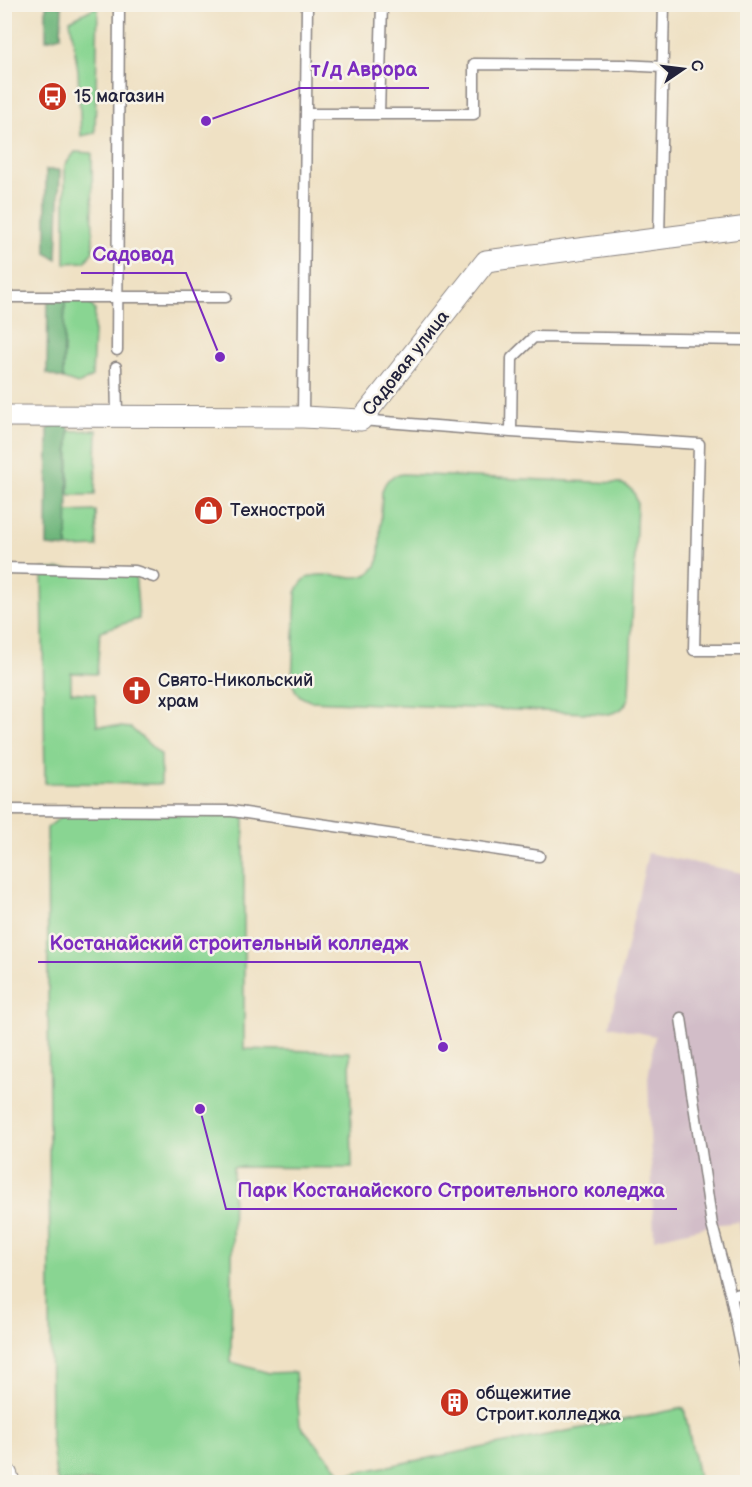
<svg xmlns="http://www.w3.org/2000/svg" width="752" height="1487" font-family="'Balsamiq Sans',sans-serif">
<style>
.industrial{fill:#d2bdc8}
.green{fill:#89d592;stroke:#567c66;stroke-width:1.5}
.forest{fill:#6eb67c;stroke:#486c5c;stroke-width:1.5}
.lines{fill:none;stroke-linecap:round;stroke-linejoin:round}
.service-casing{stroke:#888280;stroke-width:13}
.minor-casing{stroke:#888280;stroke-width:23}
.tertiary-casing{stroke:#888280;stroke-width:29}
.service{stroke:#fff;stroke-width:10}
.minor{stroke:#fff;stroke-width:21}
.tertiary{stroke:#fff;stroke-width:27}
.labels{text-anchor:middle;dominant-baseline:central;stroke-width:5;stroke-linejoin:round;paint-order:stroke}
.poi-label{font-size:18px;fill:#22223b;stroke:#f7f3e8;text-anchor:start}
.street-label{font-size:18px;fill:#22223b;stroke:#f7f3e8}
.leader{fill:none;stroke:#7b2cbf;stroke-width:2}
.callout-dot{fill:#7b2cbf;stroke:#f7f3e8;stroke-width:2}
.callout-label{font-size:20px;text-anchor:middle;font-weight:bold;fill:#7b2cbf;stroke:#f7f3e8;stroke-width:5;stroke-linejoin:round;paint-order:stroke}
</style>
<rect width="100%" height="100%" fill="#f7f3e8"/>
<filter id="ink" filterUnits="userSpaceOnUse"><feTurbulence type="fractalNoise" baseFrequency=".0167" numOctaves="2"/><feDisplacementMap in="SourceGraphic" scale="12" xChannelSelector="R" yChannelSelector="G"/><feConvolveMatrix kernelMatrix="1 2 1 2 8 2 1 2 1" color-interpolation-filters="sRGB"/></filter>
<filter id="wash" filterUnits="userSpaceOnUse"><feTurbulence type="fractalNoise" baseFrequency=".008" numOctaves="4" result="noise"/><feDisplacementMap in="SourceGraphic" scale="24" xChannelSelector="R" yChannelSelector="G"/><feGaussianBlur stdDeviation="1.35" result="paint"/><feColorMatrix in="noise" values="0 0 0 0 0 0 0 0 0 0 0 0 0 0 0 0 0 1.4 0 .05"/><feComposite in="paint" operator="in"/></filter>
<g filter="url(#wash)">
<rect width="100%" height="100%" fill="#efe1c4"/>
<path class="industrial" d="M648,853l99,21v393l-2,-3 -6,-42 -27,3 -58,14 -6,-161 7,-42 -46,-10z"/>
<path class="green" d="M98,6l-3,127 -14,3 -3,-65 -8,-51z
M75,152l17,1 1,98 -8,11 -20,1v-98z
M65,293l19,3 11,14 -3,67 -14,7 -15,-5z
M97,430l-2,65h-26v-64z
M402,474l217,9c12,4 16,8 18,20l-8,193c-4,12 -8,15 -20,18l-299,-13c-11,-4 -15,-8 -18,-20l4,-88c13,-42 70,8 83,-34l3,-67c3,-12 8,-16 20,-18z
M96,511l1,36 -30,1v-36z
M42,569l93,2 4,48 -39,12 -3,43 -26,-1v19l24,2 2,31 34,3 30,27v29l-116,-1z
M244,813v236l106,3 2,116 -119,-1 -2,195 38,11 26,-1 5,53 43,50 341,-67 15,74h-641l-2,-5 -5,-40 -4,-609 16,-13z"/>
<path class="forest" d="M46,5h16l-1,31 -15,4z
M46,170h14l-3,89 -11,-6z
M65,293l-2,86 -16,-5 1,-78z
M69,416l-2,132 -20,-2 1,-117z"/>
</g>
<g filter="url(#ink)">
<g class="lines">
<defs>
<path id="service" d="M306,114h168v-50l149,1 39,2
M379,114l3,-110
M659,239l5,-235
M4,297h222
M117,350l2,-346
M116,367l1,49
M303,417l4,-413
M361,420l150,12 188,12 -5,206h54
M511,432l1,-74 22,-21 214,3
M4,568l131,3 19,6
M4,810l228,1 307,45
M681,1018l31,207 19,71 17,84
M731,1296l17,-4"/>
<path id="minor" d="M4,416l299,1 58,3 125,-159 262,-34"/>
<path id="tertiary" d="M4,1476l2,6"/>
</defs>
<use href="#service" class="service-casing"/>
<use href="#minor" class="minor-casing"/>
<use href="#tertiary" class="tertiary-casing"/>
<use href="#service" class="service"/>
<use href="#minor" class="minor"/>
<use href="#tertiary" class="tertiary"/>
</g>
</g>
<defs>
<symbol id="bus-disc" viewBox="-11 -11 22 22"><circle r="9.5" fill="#c8321e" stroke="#f7f3e8"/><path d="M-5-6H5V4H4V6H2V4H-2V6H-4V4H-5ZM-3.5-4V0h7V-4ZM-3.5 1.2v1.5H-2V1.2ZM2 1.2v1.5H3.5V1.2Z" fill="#fff"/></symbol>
<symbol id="shop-disc" viewBox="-11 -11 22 22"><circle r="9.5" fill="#c8321e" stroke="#f7f3e8"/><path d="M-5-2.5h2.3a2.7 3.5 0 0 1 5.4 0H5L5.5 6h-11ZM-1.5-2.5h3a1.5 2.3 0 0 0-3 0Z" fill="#fff"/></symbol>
<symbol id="church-disc" viewBox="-11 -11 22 22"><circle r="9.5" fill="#c8321e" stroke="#f7f3e8"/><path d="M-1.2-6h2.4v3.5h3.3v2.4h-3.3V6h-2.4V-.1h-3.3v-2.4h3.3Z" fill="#fff"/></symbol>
<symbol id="building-disc" viewBox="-11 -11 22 22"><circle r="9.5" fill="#c8321e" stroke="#f7f3e8"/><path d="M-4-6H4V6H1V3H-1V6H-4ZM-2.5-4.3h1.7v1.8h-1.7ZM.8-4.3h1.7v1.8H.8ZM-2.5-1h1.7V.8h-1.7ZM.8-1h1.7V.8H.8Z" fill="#fff"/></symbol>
</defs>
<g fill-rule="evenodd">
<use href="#bus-disc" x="36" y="80" width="33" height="33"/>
<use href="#shop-disc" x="192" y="494" width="33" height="33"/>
<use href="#church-disc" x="120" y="674" width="33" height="33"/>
<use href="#building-disc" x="438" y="1386" width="33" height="33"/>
</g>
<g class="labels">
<g class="poi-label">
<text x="74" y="96">15 магазин</text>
<text x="230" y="510">Технострой</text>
<text x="158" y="680">Свято-Никольский<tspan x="158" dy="21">храм</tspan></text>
<text x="476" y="1393">общежитие<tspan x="476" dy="21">Строит.колледжа</tspan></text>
</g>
<g class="street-label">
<text transform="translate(406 363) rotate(-52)">Садовая улица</text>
</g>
</g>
<path class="leader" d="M206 121L299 88H429M220 357L186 273H81M443 1047L420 962H38M200 1109L226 1209H677"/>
<g class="callout-dot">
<circle cx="206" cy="121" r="6"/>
<circle cx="220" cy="357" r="6"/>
<circle cx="443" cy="1047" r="6"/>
<circle cx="200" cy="1109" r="6"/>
</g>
<g class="callout-label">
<text x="364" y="76">т/д Аврора</text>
<text x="133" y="261">Садовод</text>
<text x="229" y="950">Костанайский строительный колледж</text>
<text x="451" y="1197">Парк Костанайского Строительного коледжа</text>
</g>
<rect width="752" height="1487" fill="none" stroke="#f7f3e8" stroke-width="24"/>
<g transform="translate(683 69) rotate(76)" stroke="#f7f3e8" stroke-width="4.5" paint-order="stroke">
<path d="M0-4.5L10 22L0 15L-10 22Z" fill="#22223b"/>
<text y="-9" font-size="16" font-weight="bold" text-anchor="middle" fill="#22223b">С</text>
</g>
</svg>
